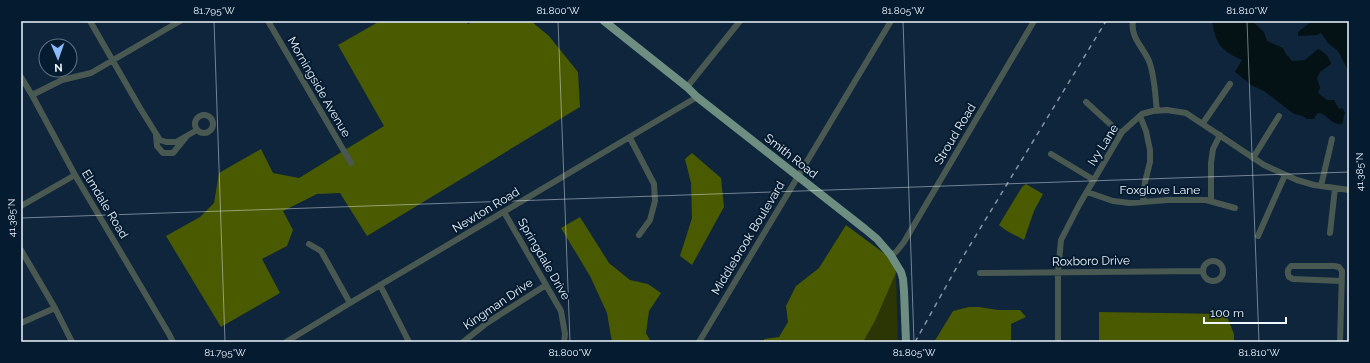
<svg xmlns="http://www.w3.org/2000/svg" width="1370" height="363" font-family="Raleway,sans-serif">
<style>
.green{fill:#2c3604}
.forest{fill:#4a5a00}
.water{fill:#041215}
.lines{fill:none;stroke-linecap:round;stroke-linejoin:round}
.minor{stroke:#495952;stroke-width:6}
.major{stroke:#6d8e80;stroke-width:8}
.rail{stroke:#8695a4;stroke-width:1.5;stroke-dasharray:5 5;stroke-linecap:butt}
.ticks{fill:none;stroke:#eef6ff;stroke-width:1;stroke-opacity:0.45}
.labels{text-anchor:middle;dominant-baseline:central;stroke-width:4;stroke-linejoin:round;paint-order:stroke}
.street-label{font-size:12px;fill:#eef6ff;stroke:#051b30}
.neatline{fill:none;stroke:#eef6ff;stroke-width:1.5}
.ticks-label{font-size:10px;text-anchor:middle;fill:#eef6ff}
</style>
<rect width="100%" height="100%" fill="#0e253b"/>
<path class="green" d="M896,273l2,69h-35l12,-21z"/>
<path class="forest" d="M380,21h85l3,3 6,-3h57l18,15 29,36 2,35 -213,129 -27,-43 -23,1 -34,17 10,19 -6,16 -25,13 18,34 -59,34 -55,-91 34,-19 14,-14 5,-30 42,-24 12,24 26,5 85,-52 -46,-81z
M692,153l29,25 3,29 -32,58 -12,-9 12,-38 -1,-35 -6,-24z
M1026,184l17,10 -9,17 -10,29c-8,-5 -18,-8 -25,-15l23,-38z
M580,217l29,46 21,17 18,4 13,9 -12,18 -3,22 5,9h-39l-5,-29 -17,-37 -29,-48z
M846,225l47,35 3,13 -21,48 -12,21h-99v-3l15,-2 9,-15 -2,-16 10,-20 23,-18z
M969,307h10l19,3h22l6,7 -15,7v18h-77l19,-31z
M1099,312l127,2 8,20v8h-135z"/>
<path class="water" d="M1212,21h40l12,11 3,9 16,7 3,6 6,7 13,-1 13,-11c6,3 12,8 13,15l-11,8 -3,6 3,10 -2,5 9,7h7l5,9 3,-1 3,5c-2,4 -1,7 -3,11 -13,3 -21,-22 -28,-5h-7l-4,-3 -9,-2 -30,-23 -13,-6 -16,-13 7,-12c-21,-10 -26,-15 -30,-39z
M1312,21h37v51l-11,-21 -10,-8 -7,-10 -4,2 -19,1v-4z"/>
<g class="lines">
<path class="minor" d="M90,21l50,87 20,32 6,2h10l21,-12
M268,21l83,142
M1133,21c-3,16 10,26 16,40 6,15 6,34 8,50
M21,77l11,18 43,80 94,159 4,8
M687,87l53,-66
M32,95l30,-15 29,-7 89,-52
M1086,102l35,32
M195 124a9 9 0 1 1 18 0a9 9 0 1 1-18 0Z
M1140,116l6,15 4,19v12l-5,20 -2,19
M1203,123l27,-39
M156,135l1,11 6,7h10l13,-16
M630,138l24,46 1,17 -5,19 -11,15
M1051,154l43,26
M1253,158l26,-42
M1321,186l11,-47
M1087,192l26,9 17,2 38,-3h38l29,8
M1211,201v-38l2,-14 7,-14
M21,206l54,-31
M504,212l57,99 4,23 -1,8
M1330,233l5,-45
M1258,236l27,-61
M309,244l12,7 29,52
M21,250l34,58 17,34
M891,255l5,-3 8,-10 130,-221
M1203 271a10 10 0 1 1 20 0a10 10 0 1 1-20 0Z
M980,273l222,-2
M380,285l29,57
M21,323l34,-15
M286,342l64,-39 347,-206
M463,342l24,-19 59,-38
M699,342l192,-321
M1058,342v-70l3,-32 18,-35 43,-73 20,-18 11,-3 14,-1 19,3 78,52 33,15 17,5 35,5
M1340,342l2,-71 -3,-4 -5,-1h-43c-4,4 -4,6 -2,11l4,2 48,2"/>
<path class="major" d="M604,21l83,66 10,10 168,132 12,10 13,15 11,18 2,7 1,12 2,51"/>
<path class="rail" d="M915,342l43,-77 148,-244"/>
</g>
<path class="ticks" d="M214,21l11,321M558,21l12,321M903,21l11,321M1247,21l12,321M21,218l1328,-46"/>
<g class="labels">
<g class="street-label">
<text transform="translate(319 87) rotate(60)">Morningside Avenue</text>
<text transform="translate(955 134) rotate(-59)">Stroud Road</text>
<text transform="translate(1103 145) rotate(-58)">Ivy Lane</text>
<text transform="translate(791 156) rotate(38)">Smith Road</text>
<text x="1160" y="190">Foxglove Lane</text>
<text transform="translate(105 204) rotate(59)">Elmdale Road</text>
<text transform="translate(486 210) rotate(-31)">Newton Road</text>
<text transform="translate(748 238) rotate(-59)">Middlebrook Boulevard</text>
<text transform="translate(544 259) rotate(60)">Springdale Drive</text>
<text transform="translate(1091 261) rotate(-1)">Roxboro Drive</text>
<text transform="translate(498 304) rotate(-34)">Kingman Drive</text>
</g>
</g>
<rect width="1370" height="363" fill="none" stroke="#051b30" stroke-width="44"/>
<g transform="translate(58 58) rotate(178)"><circle r="19" fill="#051b30" stroke="#627383"/>
<path d="M0-3L7 15L0 10L-7 15Z" fill="#8abafc"/>
<text y="-6" font-size="11" font-weight="bold" text-anchor="middle" fill="#eef6ff">N</text>
</g>
<path d="M1204 317v6h82v-6" fill="none" stroke="#eef6ff" stroke-width="2"/>
<text x="1210" y="317" font-size="12" fill="#eef6ff" stroke="#051b30" stroke-width="3" paint-order="stroke">100 m</text>
<rect x="22" y="22" width="1326" height="319" class="neatline"/>
<g class="ticks-label">
<text x="214" y="14">81.795°W</text>
<text x="558" y="14">81.800°W</text>
<text x="903" y="14">81.805°W</text>
<text x="1247" y="14">81.810°W</text>
<text transform="translate(1359 172) rotate(-90)" y="4">41.385°N</text>
<text transform="translate(11 218) rotate(-90)" y="4">41.385°N</text>
<text x="225" y="356">81.795°W</text>
<text x="570" y="356">81.800°W</text>
<text x="914" y="356">81.805°W</text>
<text x="1259" y="356">81.810°W</text>
</g>
</svg>
